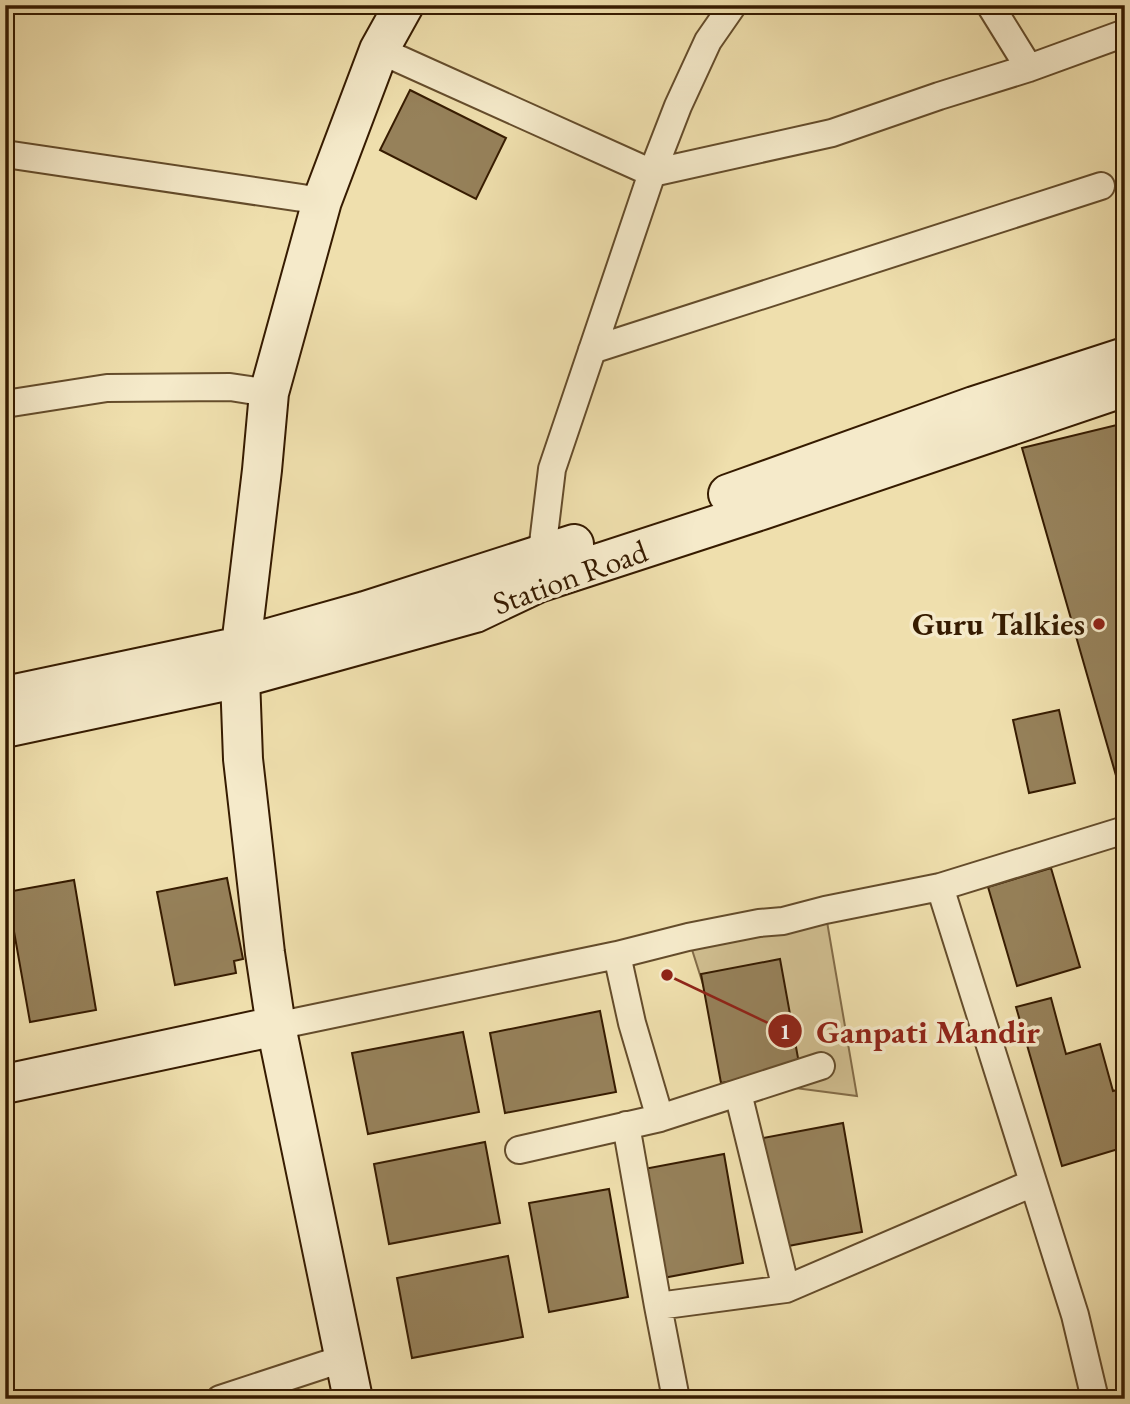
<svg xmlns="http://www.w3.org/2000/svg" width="1130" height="1404" font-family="'EB Garamond',serif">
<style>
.green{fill:#d0be90;stroke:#836c48;stroke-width:2}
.building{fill:#96815a;stroke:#361b00;stroke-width:2}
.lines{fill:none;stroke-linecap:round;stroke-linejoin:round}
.street-casing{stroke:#644c2b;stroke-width:30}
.secondary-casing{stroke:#361b00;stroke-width:42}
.street{stroke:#f5eaca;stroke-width:26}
.secondary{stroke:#f5eaca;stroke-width:38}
.poi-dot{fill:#8f2418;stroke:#f5eaca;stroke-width:2.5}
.labels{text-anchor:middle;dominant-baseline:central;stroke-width:7;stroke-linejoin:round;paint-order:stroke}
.street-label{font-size:32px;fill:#361b00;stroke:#f5eaca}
.poi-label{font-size:32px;font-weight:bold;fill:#361b00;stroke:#f5eaca;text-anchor:end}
.leader{fill:none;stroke:#8f2418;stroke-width:2.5}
.callout-dot{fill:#8f2418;stroke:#f5eaca;stroke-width:2.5}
.mark-label{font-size:21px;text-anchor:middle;font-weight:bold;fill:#fff}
.callout-label{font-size:33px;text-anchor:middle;font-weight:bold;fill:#8f2418;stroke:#f5eaca;stroke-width:7;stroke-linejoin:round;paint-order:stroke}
</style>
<rect width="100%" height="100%" fill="#efdfad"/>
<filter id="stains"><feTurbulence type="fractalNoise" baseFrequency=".00286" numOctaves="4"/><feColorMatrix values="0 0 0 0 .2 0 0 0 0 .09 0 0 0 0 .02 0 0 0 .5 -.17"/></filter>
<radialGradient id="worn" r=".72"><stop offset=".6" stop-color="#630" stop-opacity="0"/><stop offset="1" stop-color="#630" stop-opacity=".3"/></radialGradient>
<path class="green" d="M825,910l32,186 -77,-10 -39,18 -53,-167z"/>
<path class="building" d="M410,90l96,48 -30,61 -96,-49z
M1125,423v377h-2l-101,-352z
M1059,710l16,73 -46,10 -16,-73z
M1051,868l29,99 -63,19 -29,-99z
M227,878l16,81 -9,2 2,12 -61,12 -18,-93z
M74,880l22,130 -66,12 -23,-130z
M780,959l20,110 -79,14 -20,-109z
M1051,998l15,56 34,-10 13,47 12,-3v59l-63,19 -46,-159z
M600,1011l16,81 -111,21 -15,-80z
M463,1032l16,80 -111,22 -16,-81z
M843,1123l19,109 -79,15 -20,-109z
M485,1142l15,81 -111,21 -15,-80z
M724,1154l19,109 -80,15 -19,-109z
M609,1189l19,108 -79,15 -20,-109z
M508,1256l15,81 -111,21 -15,-80z"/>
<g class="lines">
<defs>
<path id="street" d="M990,5l39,63
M379,50l273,123 26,-67 30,-65 25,-36
M5,154l317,47
M592,350l509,-164
M5,404l102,-16 123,-1 39,6
M540,568l12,-99 100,-296 180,-40 107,-37 90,-28 96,-35
M940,887l135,428 20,84
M617,955l15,68 28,95
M276,1026l341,-71 71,-18 71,-14 24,-2 42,-11 115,-23 185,-57
M738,1093l48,196
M626,1125l32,181 18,93
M519,1150l141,-32 161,-52
M658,1306l128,-17 247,-106
M220,1399l125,-41"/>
<path id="secondary" d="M728,494l246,-88 151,-49
M5,696l236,-50 124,-35 209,-67
M5,728l235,-50 235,-65 63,-30 224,-73 363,-123
M5,1084l271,-58
M353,1399l-77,-373 -11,-73 -22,-194 -3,-81 1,-32 21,-176 7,-77 53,-192 57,-151 25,-45"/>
</defs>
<use href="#street" class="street-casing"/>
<use href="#secondary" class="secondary-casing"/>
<use href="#street" class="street"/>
<use href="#secondary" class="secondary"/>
</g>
<circle class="poi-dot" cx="1099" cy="624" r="7"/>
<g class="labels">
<g class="street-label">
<text transform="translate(570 577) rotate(-20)">Station Road</text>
</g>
<g class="poi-label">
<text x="1085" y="624">Guru Talkies</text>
</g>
</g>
<path class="leader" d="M667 975L785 1031"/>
<g class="callout-dot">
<circle cx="667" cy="975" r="7"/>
<circle cx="785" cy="1031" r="18"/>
</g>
<g class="mark-label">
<text x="785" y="1039">1</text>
</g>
<g class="callout-label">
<text x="928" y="1043">Ganpati Mandir</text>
</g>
<rect width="1130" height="1404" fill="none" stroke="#efdfad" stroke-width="28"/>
<rect x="7" y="7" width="1116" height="1390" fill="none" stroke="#361b00" stroke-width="3.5"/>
<rect x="14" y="14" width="1102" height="1376" fill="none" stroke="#361b00" stroke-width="2"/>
<rect width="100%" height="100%" filter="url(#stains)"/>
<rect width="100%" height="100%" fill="url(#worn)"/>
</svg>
